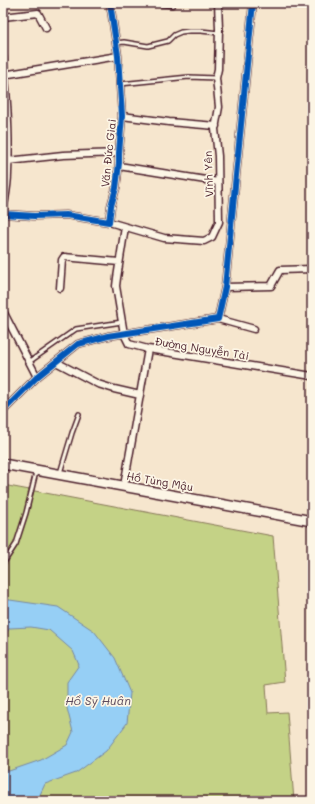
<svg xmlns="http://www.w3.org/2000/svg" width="315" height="804" font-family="Mali,sans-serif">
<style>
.green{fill:#c4d286;stroke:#877858}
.water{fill:#96cff5;stroke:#7889a4}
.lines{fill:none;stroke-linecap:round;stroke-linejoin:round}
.service-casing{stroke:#4a1f2b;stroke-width:6}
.minor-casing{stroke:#4a1f2b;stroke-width:9}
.secondary-casing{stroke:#4a1f2b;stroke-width:12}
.service{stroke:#fcf5e5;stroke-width:3}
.minor{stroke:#fcf5e5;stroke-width:6}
.secondary{stroke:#fcf5e5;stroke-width:9}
.cycleway-casing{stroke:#fcf5e5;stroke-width:8}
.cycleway{stroke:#0057b8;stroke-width:6}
.labels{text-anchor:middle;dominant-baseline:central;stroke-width:3.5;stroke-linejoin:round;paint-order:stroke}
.street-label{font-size:11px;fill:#4a1f2b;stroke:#fcf5e5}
.water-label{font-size:12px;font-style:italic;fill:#5d4b5e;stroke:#fcf5e5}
</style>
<rect width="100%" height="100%" fill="#f6e6ce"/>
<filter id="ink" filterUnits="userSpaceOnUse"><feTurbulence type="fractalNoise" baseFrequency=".025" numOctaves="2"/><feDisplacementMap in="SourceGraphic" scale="8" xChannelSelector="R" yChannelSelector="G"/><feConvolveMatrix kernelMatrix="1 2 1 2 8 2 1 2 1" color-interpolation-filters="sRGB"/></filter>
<g filter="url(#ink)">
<path class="green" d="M3,485l270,51 12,146 -19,3 2,28 19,-1 7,89h-291z"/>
<path class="water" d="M3,599l55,8 36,24 21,27 15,35 -3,30 -21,28 -30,22 -31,11 -8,17h-34v-33l6,3 32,-11 26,-15 6,-13 -6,-24v-26l12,-17 -6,-14 -24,-21 -18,-3 -21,1 -7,9z"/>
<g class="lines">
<defs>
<path id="service" d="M116,43l8,-1 24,4 20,-5 6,-6 7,-3 8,-1h12l18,2
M120,84l69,-7 27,1
M29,362l47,-33 46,-7
M60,473l12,-40 7,-19
M3,564l13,-20 10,-31 10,-41"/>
<path id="minor" d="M161,3l11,1
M3,17l35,-4 8,15
M3,57c4,38 7,77 5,116 0,13 -3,26 -5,39
M3,75l115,-19
M122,116l47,6 47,4
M3,161h5l55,-6 56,-2
M119,166l99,16
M3,214l31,2 32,-1 43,7 2,-16 5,-18 3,-25v-10l3,-37 -4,-60 -8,-53
M109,222l55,16 40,3 8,-4 7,-15 -1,-66 -3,-27 4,-22 -3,-29 2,-9 1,-40 -1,-26
M125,227l-8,51 -1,8 8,48 5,10 19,5 164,27
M225,287l46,-1 9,-16 32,-1
M60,288l2,-28 2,-3 55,5
M3,311l34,66
M218,319l36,10
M56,362l42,22 16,5 26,6
M3,411l34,-34 41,-33 30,-8 110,-17 7,-32 28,-284
M124,486l24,-137"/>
<path id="secondary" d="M3,464l309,57"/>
</defs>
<use href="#service" class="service-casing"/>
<use href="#minor" class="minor-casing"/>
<use href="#secondary" class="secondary-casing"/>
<use href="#service" class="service"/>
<use href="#minor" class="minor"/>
<use href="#secondary" class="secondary"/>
<defs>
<path id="cycleway" d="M3,214l31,2 32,-1 43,7 2,-16 5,-18 3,-25v-10l3,-37 -4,-60 -8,-53
M3,411l34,-34 41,-33 30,-8 110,-17 7,-32 28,-284"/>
</defs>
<use href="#cycleway" class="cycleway-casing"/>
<use href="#cycleway" class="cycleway"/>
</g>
</g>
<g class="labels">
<g class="street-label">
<text transform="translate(108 153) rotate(-84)">Văn Đức Giai</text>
<text transform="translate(208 174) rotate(-92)">Vĩnh Yên</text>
<text transform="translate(202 348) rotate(9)">Đường Nguyễn Tài</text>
<text transform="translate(160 481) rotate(10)">Hồ Tùng Mậu</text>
</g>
<g class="water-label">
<text x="98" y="700">Hồ Sỹ Huân</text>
</g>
</g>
<rect width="315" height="804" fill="none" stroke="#fcf5e5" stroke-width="16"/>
<rect x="8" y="8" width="299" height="788" fill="none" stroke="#4a1f2b" stroke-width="1.5" filter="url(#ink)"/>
</svg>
